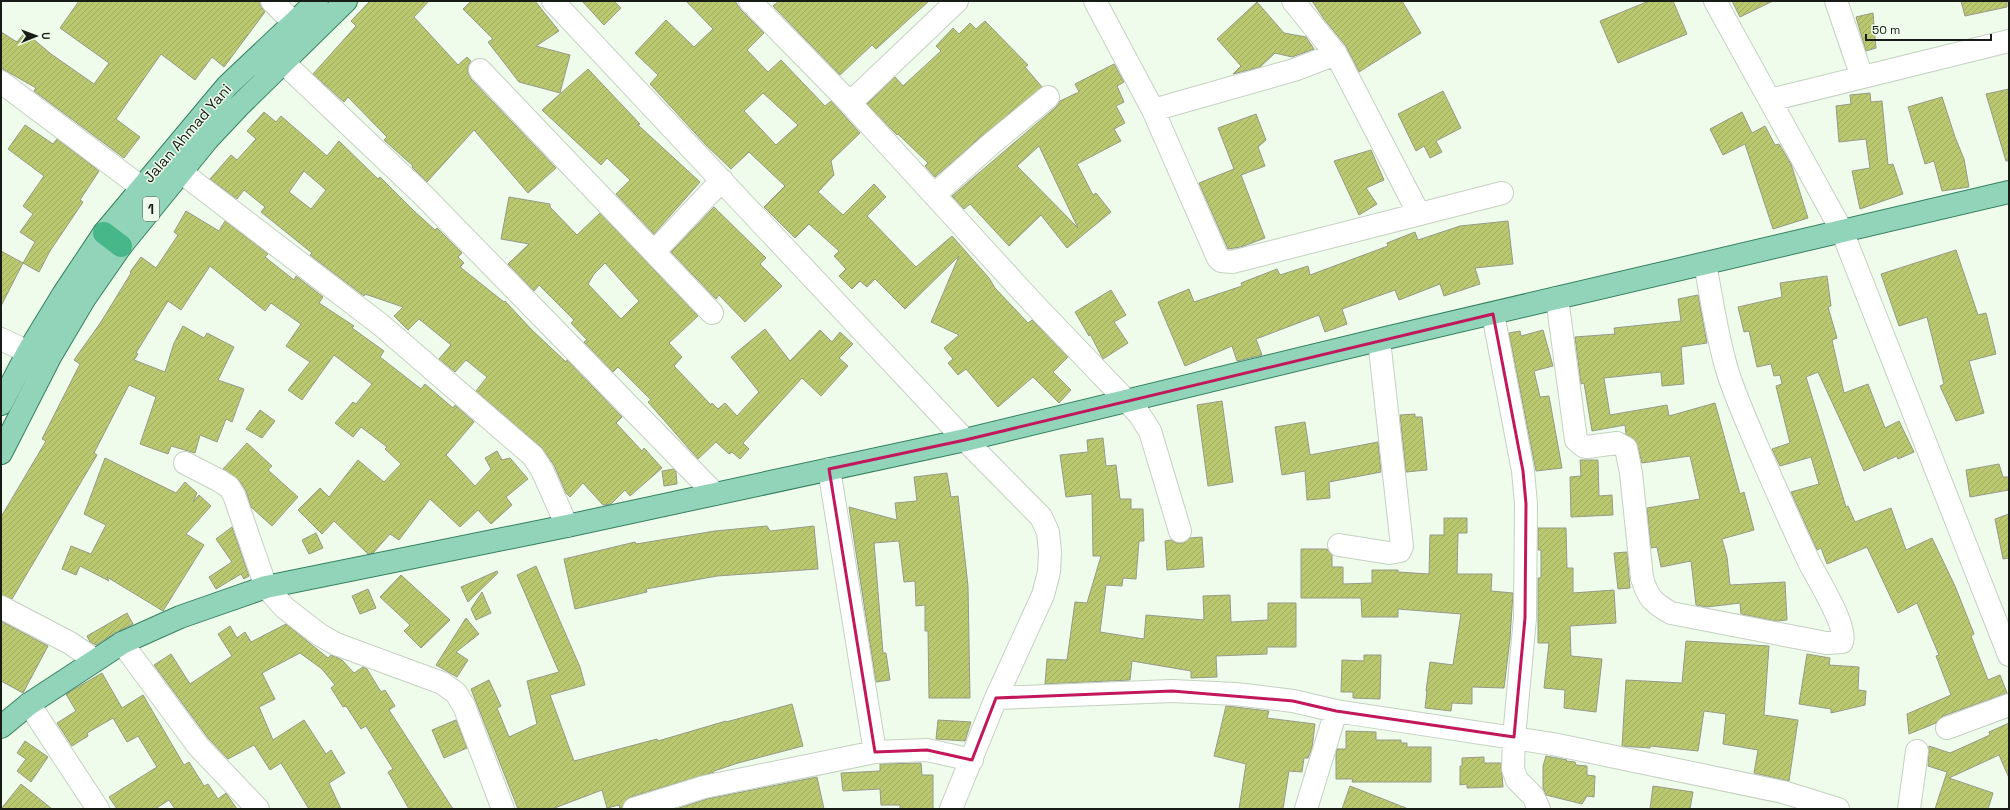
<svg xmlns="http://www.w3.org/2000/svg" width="2010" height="810" font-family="'Space Grotesk',sans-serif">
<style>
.building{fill:url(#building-hatch);stroke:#969a88;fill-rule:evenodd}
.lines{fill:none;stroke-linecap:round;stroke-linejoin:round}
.minor-casing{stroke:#c4d1c1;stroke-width:24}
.major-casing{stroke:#368161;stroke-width:24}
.highway-casing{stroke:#368161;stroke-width:24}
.minor{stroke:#fff;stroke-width:22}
.major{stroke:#91d4b9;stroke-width:22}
.highway{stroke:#47b78a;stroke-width:22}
.marked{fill:none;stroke:#c2185b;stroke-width:3;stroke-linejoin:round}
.labels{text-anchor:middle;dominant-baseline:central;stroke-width:3;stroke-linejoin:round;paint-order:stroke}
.shield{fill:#effcec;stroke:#585f56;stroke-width:1}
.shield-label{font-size:14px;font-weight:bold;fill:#171c16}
.street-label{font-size:15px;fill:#171c16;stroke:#effcec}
</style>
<defs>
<pattern id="building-hatch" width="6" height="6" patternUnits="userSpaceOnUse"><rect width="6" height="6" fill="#bac970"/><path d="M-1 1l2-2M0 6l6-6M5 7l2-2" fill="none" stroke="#9fac60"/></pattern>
</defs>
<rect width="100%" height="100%" fill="#effcec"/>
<path class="building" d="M79,1h181v4l5,7 -41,55 -12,-10 -17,23 -34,-26 -45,65 24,18 -16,21 -90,-67 2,-3 -35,-20v-36l16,10 8,-10 26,22 43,30 15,-21 -49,-35z
M370,1h59l-15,16 44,48 9,-8 4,4 -3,5v7l3,6 85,89 -28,25 -54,-63 -47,52 -15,-15 1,-1 -29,-26 3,-3 -39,-40 -4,5 -31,-28 43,-48 -5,-5z
M471,1h64l24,30 -23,15 34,9 -10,38 -41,-11 -31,-40 5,-3 -30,-30z
M582,1h32l7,7 -17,17z
M686,1h49l6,9 23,23 -17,17 21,22 13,-12 44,46 6,-5 10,11 19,21 -29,28 3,14 -16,17 25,23 31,-31 12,13 -19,19 49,51 36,-31 37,42 6,10 33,35 4,-3 36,37 -15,15 18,18 -12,13 -26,-26 -35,30 -32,-38 -8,6 -10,-12 5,-4 -9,-11 15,-13 -28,-13 28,-66 -54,53 -30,-30 -8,8 -7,-6 -8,8 -13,-13 7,-7 -12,-13 5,-5 -30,-27 -14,14 -31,-31 21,-21 -36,-34 -18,17 -25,-24 -56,-61 8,-9 -23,-22 31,-33 28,27 19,-18zM763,93l35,32 -22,20 -32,-34z
M779,1h150l-53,48 -4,-4 -32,30 -67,-69z
M1312,1h90l19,32 -62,39 -13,-26 -22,-27z
M1649,1h24l14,33 -69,29 -18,-42z
M1732,1h41l-33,16z
M1961,1h46v6l-42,9z
M1257,2l27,31 22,4 8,12 -22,8 -17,-4 -15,14 -27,7 8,-8 -24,-27z
M1873,13l3,35 -10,3 -10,-34z
M985,21l43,44 -3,2 17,20 -59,48 -48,42 -10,-11 3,-3 -30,-29 -1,1 -30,-31 28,-27 8,9 38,-35 -5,-5 17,-18 6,6 11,-11 6,6z
M1114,64l10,18 -7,4 7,16 -8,4 9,17 -11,6 7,12 -44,23 16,31 3,-2 15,19 -44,36 -26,-33 -32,31 -39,-42 -6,5 -12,-13 104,-89 4,-6 19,-9 -4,-8zM1039,146l39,82 -61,-62z
M588,69l52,55 -2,1 62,57 -46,52 -38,-40 14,-14 -23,-22 -6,7 -59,-55z
M2009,89v72h-3l-20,-67z
M1443,91l18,37 -25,13 6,11 -12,6 -6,-12 -8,5 -18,-37z
M1870,93l1,9 11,-1 6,64 5,-1 10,30 -43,15 -8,-38 18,-3 -4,-29 -27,3 -3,-36 15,-2 -1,-9z
M1942,97l13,40 9,22 5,28 -27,4 -8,-30 -9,3 -17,-57z
M264,112l12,10 5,-6 46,40 12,-15 39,38 2,-2 34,34 21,19 2,-2 25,25 -4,4 6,6 -4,4 44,35 1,-1 27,29 34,32 1,-2 55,57 -6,6 26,28 2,-3 18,20 -32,28 -5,-6 -14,14 -8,1 -20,-22 -13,14 -4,-4 -12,-28 -13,-18 -65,-56 11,-14 -21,-17 -11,12 -16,-13 12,-14 -32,-26 -11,11 -14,-14 9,-9 -38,-13 -1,2 -54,-41 2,-2 -51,-41 4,-5 -21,-17 -7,9 -27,-20 21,-24 6,5 19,-21 -9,-8zM304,171l22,19 -15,19 -22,-17z
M1742,112l10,21 13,-7 10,19 4,-1 12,20 17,54 -35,11 -28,-85 -22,11 -13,-26z
M1256,114l10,26 -8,7 7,19 -24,9 24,63 -24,9 -13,2 -29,-66 35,-14 -16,-41z
M25,125l28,19 4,-5 42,32 -19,29 3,2 -33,49 -11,21 -16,-9 12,-21 -15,-10 13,-18 -10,-8 21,-30 -36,-27z
M1371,150l13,30 -18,8 11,16 -18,11 -25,-54z
M509,197l41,7v3l27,28 23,-22 98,103 -29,27 13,14 -8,9 37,39 1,-2 6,6 7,-6 12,13 22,-24 -28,-35 34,-28 25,32 30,-31 12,12 8,-10 13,12 -14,14 9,8 -27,30 -19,-18 -59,65 6,6 -9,10 -8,-7 -3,2 -13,-12 -18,17 -50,-57 3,-2 -33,-33 -5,5 -29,-30 3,-2 -16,-17 3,-3 -35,-35 -5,6 -26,-27 21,-20 -28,-5zM605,263l34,38 -18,18 -33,-35 6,-10z
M714,207l52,51 -6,6 22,22 -37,36 -26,-27 -3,4 -45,-47z
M186,211l33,20 6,-10 43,33 -3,3 29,23 2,-4 27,21 -4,6 35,23 -2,2 32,23 -4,6 41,32 4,-5 28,24 2,-3 19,17 -28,33 29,31 16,-17 -6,-11 12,-7 5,9 8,-2 18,21 -22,18 6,8 -21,19 -13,-14 -18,17 -30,-28 -31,41 -9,-6 -17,19 -5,1 -34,-33 -12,13 -24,-24 22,-22 9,9 29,-37 26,22 17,-18 -16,-15 2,-2 -26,-20 -8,10 -18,-14 18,-21 3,2 16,-20 -38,-29 -32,45 -14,-10 22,-28 -24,-16 15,-22 -30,-21 -6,8 -55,-45 -29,44 -13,-9 -32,52 2,1 -4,6 31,12 9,-29 9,-17 21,12 3,-5 27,14 -16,33 26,9 -12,33 -6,-3 -9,23 -17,-7 -5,18 -24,-7 -3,8 -28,-10 16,-47 -27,-12 -35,68 3,2 -85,144 -11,-4v-78l45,-76 -4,-2 38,-75 -6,-4 27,-38 30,-49 -1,-1 11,-15 15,11 22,-33 -4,-3z
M1508,221l5,43 -38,4 5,16 -36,12 -4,-12 -41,16 -4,-10 -53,19 5,15 -22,8 -6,-17 -63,24 6,16 -25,6 -5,-15 -47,20 -27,-64 31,-13 5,13 48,-16 -1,-3 36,-14 3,6 28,-9 2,9 78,-29 -1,-3 28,-11 3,8 42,-14z
M1956,250l22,65 8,-2 10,41 -27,7 15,52 -28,8 -16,-35 4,-2 -17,-67 -28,9 -18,-52z
M1,251l22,12 -22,43z
M1827,276l4,30 -3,1 9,31 -5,2 12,53 24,-9 17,44 14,-7 15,31 -16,7 -1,-3 -33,15 -46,-99 -12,5 40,130 2,-1 7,16 36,-14 15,42 26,-12 23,48 19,48 -3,2 17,44 12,-5 7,18 -64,23 -7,7 -27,11 -2,-20 44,-19 -15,-39 3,-1 -22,-52 -19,10 -31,-66 -40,17 -6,-16 -4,2 -26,-58 28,-8 -8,-27 -31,9 -8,-17 18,-6 -14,-57 6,-2 -2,-9 -6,1 -3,-12 -14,3 -8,-36 -5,1 -6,-25 44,-10 -2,-14z
M1111,290l15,25 -12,7 14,21 -25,16 -13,-25 -1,2 -14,-24z
M1698,295l9,48 -26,4 3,37 -22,2 -1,-14 -57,6 6,37 57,-10 2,11 46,-13 25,91 4,-2 10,38 -32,9 5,18 3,28 55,-3 2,38 -11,1 -35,-7 -1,-11 -33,4 -11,-2 -5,-44 -30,6 -4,-20 -6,1 -4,-40 53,-9 -10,-43 -48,7 -6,-22 -10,-7 -1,-9 -33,6 -8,-48 -3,1 -6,-47 40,-3 -1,-6 67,-7 -3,-22z
M1543,330l10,36 -19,5 6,26 9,-1 13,72 -26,3 -27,-138 11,-2 1,5z
M1222,401l11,81 -25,4 -11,-81z
M260,410l15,11 -13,17 -16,-9z
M1415,414v3h7l5,53 -21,2 -6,-57z
M1305,422l5,33 68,-13 3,30 -52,10 1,16 -23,2 -2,-29 -23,4 -7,-48z
M1103,438l3,28 10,-1 4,34h11v10h12l1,32h-5l-3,38 -13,-1 -1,8 -16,-1 -6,47 44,7 2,-24 58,5 -1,-24 27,-1 1,27 37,-2v-17h28v44h-29v7l-51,2 1,21 -26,1v-7l-59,-10 -2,19 -85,4 2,-25 20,1 8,-58 12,1 14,-47h-8l-1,-62 -26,3 -6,-42 28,-3 -1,-12z
M247,443l25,23 -4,4 30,27 -26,29 -21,-19 -5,-16 -7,-11 -16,-11z
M105,458l71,35 9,-11 12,11 -4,9 6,-7 12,11 -25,28 18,11 -41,66 -56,-34 2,4 -29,-15 -4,9 -14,-6 9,-23 20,8 15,-29 -22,-11z
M1580,460h18l1,36 13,-1 1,20 -42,2 -1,-40 11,-1z
M1999,464l4,13h6v13l-39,7 -4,-27z
M674,469l2,3 1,12 -13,2 -2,-15z
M947,473l4,24 7,-1 10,90 2,112h-41l-1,-67h-3v-26l-9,1 -1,-25 -11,1 -5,-41 -25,2 9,110h3l4,27 -14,2 -27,-175 48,13 -2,-17 22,-2 -3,-24z
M2009,514v44l-6,1 -8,-40z
M1444,518h23v15h-9l-1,41h35l-1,17 22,2 -3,46 -6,49 -32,-1v17l-20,-1 -1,8 -26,-3 2,-17h-1l4,-29 23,3 8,-51 -63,-5v8h-36l-1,-19h-60v-49h26l5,6v12h11v17l29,-1v-13h26v2l31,2 1,-39h14z
M767,526l3,5 44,-5 4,43 -101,7 -71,13 1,3 -72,17 -11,-50 71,-17 1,2 79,-13z
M232,527l17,49 -5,3 -3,-5 -25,15 -7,-12 23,-15 -16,-23z
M1538,528h28l1,40h6v25l41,-3 2,33 -46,3 1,30 31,3 -6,53 -32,-4 1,-18 -21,-2 5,-45h-11v-65h3v-28h-3z
M316,533l7,15 -14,6 -7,-14z
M1202,537l2,30 -37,3 -2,-29 6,-1 6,3h6l7,-5z
M1627,552l3,36 -12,1 -4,-36z
M536,566l44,101 5,18 -35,10 24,66 83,-22 1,2 68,-20v1l66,-18 11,42 -65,17 -24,8v1l-84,25 -5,4 -3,8h-2l-1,-4 -12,3 -5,-18 -50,19h-34l-47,-120 18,-9 12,26 -4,2 12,29 28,-13 -10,-43 32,-9 -42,-97z
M497,571l1,2 -30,29 -7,-15z
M401,575l49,45 -29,28 -17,-17 6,-6 -30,-28z
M368,589l8,19 -16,6 -8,-18z
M482,592l9,21 -15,7 -5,-11z
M127,613l6,11 -18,9 -19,12 -6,-3 -3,-6z
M466,618l13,16 -23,18 12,8 -11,17 -21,-12z
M1,621l47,25 -25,47 -22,-12z
M286,624l42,34 3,-3 11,5 12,13 9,-6 4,2 14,23 4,-2 10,16 -6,4 64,99h-44l-21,-37 5,-3 -27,-43 -5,3 -15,-23 -3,1 -12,-19 4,-3 -13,-16 -22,-16 -38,20 13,26 -16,8 14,33 31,-20 22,34 5,-4 14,23 -16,10 12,26h-32l-28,-46 -11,7 -16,-25 -26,14 -20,-21 -54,-73 17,-11 19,30 42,-28 -14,-22 12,-8 7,12 8,-6 6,10z
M1686,641l83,5 -5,69 34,5 -9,61 -35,-8 4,-23 -35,-6 3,-30 -22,-3 -6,40 -48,-5v2l-28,-2 4,-66 56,3z
M1807,654l23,4 -1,7 30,2 -1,23 8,1 -1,14 -34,8v-4l-32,-5z
M1364,655h17l-1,44 -27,-1v-6h-12l1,-32 22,1z
M102,673l20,35 21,-13 41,70 5,-3 15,24 4,-2 10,15 8,-6 11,16h-62l-6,-9 -14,9h-38l-8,-12 48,-30 -19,-31 -11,6 -14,-24 -26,15 1,3 -16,10 -15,-23 19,-12 -10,-17z
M1226,706l43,5 -2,7 48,6 -3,24 -4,10h-4l-2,14 -13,-1 -6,38h-44l7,-45 -32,-8z
M456,720l11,28 -23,10 -12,-28z
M938,720l33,2 -6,19 -29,-2z
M2009,723v55l-10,-23 -50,23 44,15 -5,16h-53l12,-37 -19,-6 1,-20 21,7 40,-18 -1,-3z
M1346,731l30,1v8h25v3h6v4h24v35h-79l1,-3h-17v-24l1,-6h9z
M25,741l23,16 -17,25 -14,-11 9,-12 -9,-6z
M1546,756l21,4 -1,1 9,1 1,3 11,1v9l8,1 -1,21 -7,-1 -5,8 -36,-9 -3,-7v-22z
M1484,757v6h17l2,24 -36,1v-4l-7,1v-19h2v-8z
M921,763l1,12h11v34h-33v-4h-19l-1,-16 -37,2 -2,-18 39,-2v-7z
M817,777l7,32h-148l31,-10z
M21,784l31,25h-51z
M1350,786l56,22v1h-64z
M1653,786l40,6 -3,17h-40z"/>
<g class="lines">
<defs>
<path id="minor" d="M272,1l22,22
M553,1l412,439 76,77 7,15 2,20 -1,20 -6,23 -47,103 -45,111
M750,1l100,102 183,200 106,111 11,17 30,100
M1095,1l58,109
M1293,1l43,53 83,160
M1715,1l127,230 167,424
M1836,1l26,76
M1336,54l-42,16 -141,40 65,148 3,3 11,1 270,-69
M284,63l139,132 292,299
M480,70l232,243
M1,82l140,105
M1770,100l239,-59
M850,103l107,-102
M181,172l200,153 152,131 9,14 25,56
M934,195l57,-51 57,-47
M654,252l68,-72
M1557,298l19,142 7,6 4,1 30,-4 9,5 5,25 11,105c6,20 11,25 29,35l155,30 16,-1c6,-15 -25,-64 -33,-80 -18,-38 -35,-77 -52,-116 -10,-24 -21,-48 -29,-73 -11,-35 -16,-73 -23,-109
M1493,314l30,157 3,33 -1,114 -11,119 -1,32 4,11 16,16 6,13
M1,339l27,13
M185,463l35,18 9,6 5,8 32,92 19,21 35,27 16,9 106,39 14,10 8,13 39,103
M829,469l46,283
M1339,545l50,8 11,-2 2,-5 -23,-206
M1,607l69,36 25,17
M122,643l76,103 60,63
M996,698l176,-7 64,3 57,7 43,10 217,33 230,48 55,17
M29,704l69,105
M1947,728l62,-23
M634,809l70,-22 171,-35 52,-2 45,10
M1306,809l30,-98
M1909,809l8,-58"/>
<path id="major" d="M1,404l27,-52 36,-59 40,-60 123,-147 90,-85
M1,453l49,-96 35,-59 36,-52 87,-107 31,-33 107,-105
M1,727l28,-23 93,-61 58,-26 86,-30 301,-61 398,-86 421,-102 623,-146"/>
<path id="highway" d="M104,233l17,13"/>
</defs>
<use href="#minor" class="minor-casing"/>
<use href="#major" class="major-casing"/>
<use href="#highway" class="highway-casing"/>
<use href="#minor" class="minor"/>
<use href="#major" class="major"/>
<use href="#highway" class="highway"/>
</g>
<path class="marked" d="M1493,314l30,157 3,33 -1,114 -11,119 -178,-26 -43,-10 -121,-10 -176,7 -24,62 -45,-10 -52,2 -46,-283 136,-29z"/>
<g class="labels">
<rect class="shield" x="143" y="197" width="16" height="24" rx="3"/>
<g class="shield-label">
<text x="151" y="209">1</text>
</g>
<g class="street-label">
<text transform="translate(187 133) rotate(-49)">Jalan Ahmad Yani</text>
</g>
</g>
<rect width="2010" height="810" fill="none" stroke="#171c16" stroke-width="4"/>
<g transform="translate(36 36) rotate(89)" stroke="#effcec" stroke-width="3" paint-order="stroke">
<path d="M0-3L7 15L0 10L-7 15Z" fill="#171c16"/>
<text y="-6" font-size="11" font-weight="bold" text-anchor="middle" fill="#171c16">U</text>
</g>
<path d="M1866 34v6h125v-6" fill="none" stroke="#171c16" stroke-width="2"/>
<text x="1872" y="34" font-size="12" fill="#171c16" stroke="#effcec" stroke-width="3" paint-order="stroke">50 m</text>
</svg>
